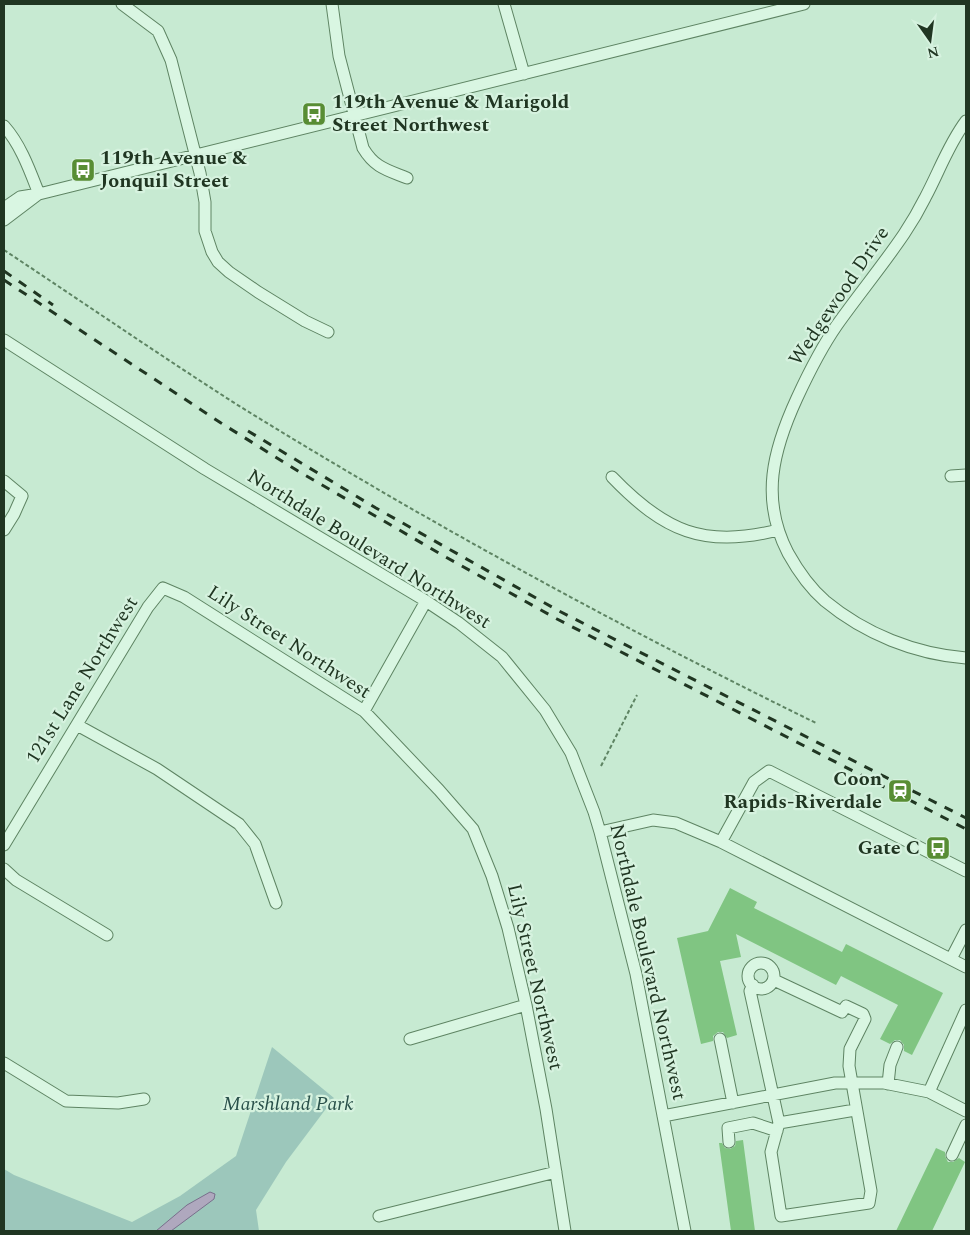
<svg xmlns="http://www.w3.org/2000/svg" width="970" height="1235" font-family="Spectral,serif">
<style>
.green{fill:#9cc7bb}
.water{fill:#afa8be;stroke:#796f8c}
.building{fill:#80c582}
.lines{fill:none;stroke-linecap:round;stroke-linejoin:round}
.minor-casing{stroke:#5e8463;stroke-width:13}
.path{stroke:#5e8463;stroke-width:2;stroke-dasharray:4 2.5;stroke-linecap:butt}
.minor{stroke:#d9f6e2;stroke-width:11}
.rail{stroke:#203622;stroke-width:3;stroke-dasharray:9 9;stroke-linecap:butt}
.labels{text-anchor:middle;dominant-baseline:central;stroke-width:4.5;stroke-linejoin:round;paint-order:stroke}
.poi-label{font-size:20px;font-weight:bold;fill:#203622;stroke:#d6f2df;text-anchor:start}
.street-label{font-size:20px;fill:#203622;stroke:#d6f2df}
.park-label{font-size:20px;font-style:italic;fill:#29504a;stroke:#d6f2df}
</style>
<rect width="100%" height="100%" fill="#c7ead2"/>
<path class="green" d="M272,1047l62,51 -48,64 -30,48 3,21h-255v-62l10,6 118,47 48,-26 56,-40z"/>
<path class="water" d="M210,1192l5,2 -1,5 -43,32h-15l31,-26z"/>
<path class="building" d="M730,888l27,14 -3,6 88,44 4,-8 97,49 -31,62 -8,-4v-6l-4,-5h-5l-5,4 -10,-5 18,-34 -57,-29 -5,9 -100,-51 5,23 -21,4 17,74 -10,3 -4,-6h-5l-5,4v5l-12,3 -24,-106 31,-7z
M743,1140l12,91h-24l-12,-88h3l3,5 5,1 5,-3 1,-5z
M936,1148l9,4v4l3,6h5l6,-4 6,4 -33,69h-36z"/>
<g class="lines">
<defs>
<path id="minor" d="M122,4l36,27 13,29 29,113 5,29v29l7,21 6,10 11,10 29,20 47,29 23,11
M332,4l7,52 24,92c12,20 24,22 44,30
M504,4l20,70
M966,121c-18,24 -27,51 -41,77 -6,12 -13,24 -21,36 -21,31 -45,60 -67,91 -16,23 -28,47 -40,73 -24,52 -37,101 -9,155 10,18 22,35 37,48 40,33 90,53 141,57
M4,126c17,19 26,45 35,68
M4,208l16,-11 19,-3 765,-190
M4,220l33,-25
M4,340l201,129 221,132 33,22 43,34 43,53 26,43 23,59 6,20 36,142 49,257
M951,476l15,-1
M612,477c52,54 92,72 166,53
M4,481l18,15 -8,18 -10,16
M364,711l62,-110
M77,725l80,44 82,55 16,20 21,59
M600,832l53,-12 23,3 45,19 245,125
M721,842l33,-60 15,-11 197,100
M4,845l144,-238 15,-19 21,9 180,114 75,79 34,39 19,47 16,52 18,77 20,104 19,122
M4,869l12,11 91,55
M951,959l15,-29
M748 976a13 13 0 1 1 26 0a13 13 0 1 1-26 0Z
M753,985l-3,6 29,132 -8,29 10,64 88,-13 2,-12 -22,-125 1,-17 15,-30 -2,-5 -17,-8 -4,6 -68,-32
M966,1010l-37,82 37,19
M410,1039l116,-34
M720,1039l13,64
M4,1063l62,38 52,2 26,-4
M888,1084l2,-19 7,-18
M663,1116l172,-33h49l45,9
M779,1123l76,-13
M729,1142l-1,-14 25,-5 24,8
M952,1155l14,-30
M379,1216l177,-44"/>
</defs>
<use href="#minor" class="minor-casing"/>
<path class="path" d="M4,250c77,51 154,104 232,154 187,116 382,222 580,319
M601,766l36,-71"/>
<use href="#minor" class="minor"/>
<path class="rail" d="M4,271l49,34
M4,280l217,143 77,48 146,85 113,63 409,210
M248,431l128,77 183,103 407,207"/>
</g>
<defs>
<symbol id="bus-square" viewBox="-11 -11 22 22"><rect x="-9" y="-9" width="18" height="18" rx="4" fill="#588d34" stroke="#d6f2df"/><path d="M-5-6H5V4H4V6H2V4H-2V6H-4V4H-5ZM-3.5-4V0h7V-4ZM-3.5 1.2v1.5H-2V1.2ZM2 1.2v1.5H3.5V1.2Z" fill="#fff"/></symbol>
<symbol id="station-square" viewBox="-11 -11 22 22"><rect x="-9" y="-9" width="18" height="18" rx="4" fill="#588d34" stroke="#d6f2df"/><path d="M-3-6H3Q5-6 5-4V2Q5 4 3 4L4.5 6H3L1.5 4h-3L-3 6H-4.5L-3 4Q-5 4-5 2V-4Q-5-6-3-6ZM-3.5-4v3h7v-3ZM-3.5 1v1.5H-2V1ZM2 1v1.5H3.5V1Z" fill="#fff"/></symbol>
</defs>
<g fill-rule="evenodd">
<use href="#bus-square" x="300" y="100" width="28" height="28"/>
<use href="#bus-square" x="69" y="156" width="28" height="28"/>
<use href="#station-square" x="886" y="777" width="28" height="28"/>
<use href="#bus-square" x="924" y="834" width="28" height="28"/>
</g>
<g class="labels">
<g class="poi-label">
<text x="332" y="102">119th Avenue &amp; Marigold<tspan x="332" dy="23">Street Northwest</tspan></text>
<text x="100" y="158">119th Avenue &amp;<tspan x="100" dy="23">Jonquil Street</tspan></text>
<text x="882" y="779" text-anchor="end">Coon<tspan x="882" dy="23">Rapids-Riverdale</tspan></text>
<text x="920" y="848" text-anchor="end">Gate C</text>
</g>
<g class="street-label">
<text transform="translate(839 296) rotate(-56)">Wedgewood Drive</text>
<text transform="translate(369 549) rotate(32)">Northdale Boulevard Northwest</text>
<text transform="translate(289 642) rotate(33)">Lily Street Northwest</text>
<text transform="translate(82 680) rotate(-58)">121st Lane Northwest</text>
<text transform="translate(648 962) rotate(77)">Northdale Boulevard Northwest</text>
<text transform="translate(535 977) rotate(77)">Lily Street Northwest</text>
</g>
<g class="park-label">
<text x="288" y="1104">Marshland Park</text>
</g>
</g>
<rect width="970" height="1235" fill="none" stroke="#203622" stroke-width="10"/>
<g transform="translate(930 40) rotate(166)" stroke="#d6f2df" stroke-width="4" paint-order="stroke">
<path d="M0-4L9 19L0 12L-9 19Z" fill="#203622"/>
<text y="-8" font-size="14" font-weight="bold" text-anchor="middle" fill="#203622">N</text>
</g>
</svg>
